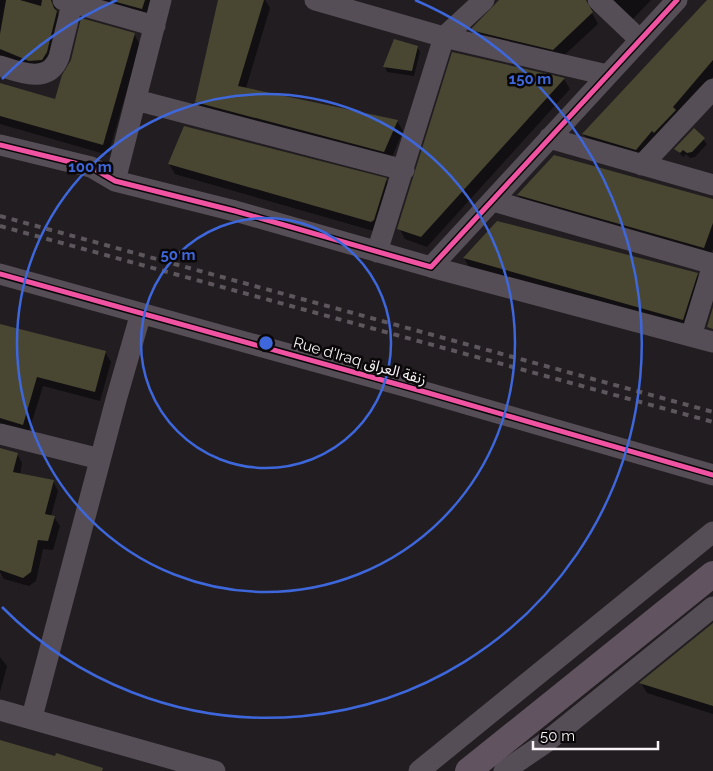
<svg xmlns="http://www.w3.org/2000/svg" width="713" height="771" font-family="Raleway,'Noto Sans Arabic',sans-serif">
<style>
.shadow{fill:#0007}
.building{fill:#494732}
.lines{fill:none;stroke-linecap:round;stroke-linejoin:round}
.minor{stroke:#564e56;stroke-width:21}
.major{stroke:#615460;stroke-width:26}
.rail{stroke:#5d565c;stroke-width:4;stroke-dasharray:6 6;stroke-linecap:butt}
.cycleway-casing{stroke:#0a0709;stroke-width:8}
.cycleway{stroke:#f153a3;stroke-width:5}
.ring{fill:none;stroke:#3e67dc;stroke-width:2.5}
.labels{text-anchor:middle;dominant-baseline:central;stroke-width:5;stroke-linejoin:round;paint-order:stroke}
.street-label{font-size:15px;fill:#f7f3f6;stroke:#0a0709}
.centre{fill:#3e67dc;stroke:#0a0709;stroke-width:2.5}
.ring-label{font-size:15px;text-anchor:middle;font-weight:bold;fill:#3e67dc;stroke:#0a0709;stroke-width:5;stroke-linejoin:round;paint-order:stroke}
</style>
<rect width="100%" height="100%" fill="#211d20"/>
<path class="shadow" d="M0,0h63l-7,8 6,14 -12,46 -14,3 -36,-15z
M86,0h68l-5,19z
M219,0h46l5,8 -24,80 151,33 6,10 -13,31 -188,-50 -6,-11z
M504,0h97l-6,1 -3,12 6,11 -39,36 -82,-20 -6,-10z
M611,0h40l-18,19z
M709,0h4v77l-71,83 -52,-15 -6,-10z
M134,34l6,11 -32,110 -108,-31v-40l56,17z
M417,47l3,5 -6,24 -27,-4 -2,-5z
M453,53l111,26 6,10 -143,158 -22,-8 -6,-11z
M694,129l13,15 -12,13 -5,1 -4,-4 -3,3 -7,-8z
M169,164l217,16 6,10 -15,42 -202,-58z
M518,195l195,5v49l-4,9 -185,-53z
M498,222l199,52 6,10 -14,45 -219,-60 -6,-11z
M0,325l105,27 6,10 -11,39 -57,-15 -15,48 -28,-8z
M0,450l17,4 5,9 -2,12 33,6 5,10 -7,25 3,1 6,9 -7,24 -10,-1 -7,32 -7,5 -25,-7 -4,-7z
M713,625v89l-66,-21 -6,-10z
M0,657l7,9 -7,26z"/>
<path class="building" d="M6,0h14l21,6 1,-6h9l3,8 3,3 -10,41 -5,8 -13,1 -29,-12v-15z
M109,0h36l-3,9z
M218,0h46l-26,86 160,34 -14,32 -189,-50z
M499,0h87l7,12 -40,38 -83,-20z
M707,0h6v60l-40,47 3,3 -22,23 -2,-2 -16,19 -54,-16z
M81,18l54,15 -32,112 -103,-29v-33l55,16 7,-24 9,-15z
M394,39l24,7 -6,25 -29,-4z
M452,52l113,26 -144,159 -24,-8z
M184,126l203,52 -13,42 -3,2 -203,-58z
M694,128l11,10 -13,14 -5,1 -4,-3 -3,3 -6,-4z
M554,155l159,44v24l-9,25 -187,-53z
M497,221l201,52 -15,47 -220,-62z
M713,307v22l-6,-2z
M0,324l106,27 -11,41 -58,-15 -14,48 -23,-7z
M0,448l18,5 -5,19 41,8 -9,34 10,2 -7,25 -10,-1 -7,32 -8,6 -23,-8z
M713,623v83l-74,-23z
M0,740l55,16 1,-3 47,15 -1,3h-102z"/>
<g class="lines">
<path class="minor" d="M63,0l92,26
M315,0l129,37 163,38
M598,0l42,40
M0,66c21,7 49,18 59,-9l14,-57
M136,100l268,70
M549,138l164,47
M0,145l91,22 24,14 120,30 196,56 246,-267
M642,165l71,-76
M115,181l46,-181
M493,201l220,63
M377,252l67,-215 40,-37
M431,267l282,75
M0,274l418,116 295,85
M691,336l22,-71
M0,434l100,25
M0,710l215,61
M32,717l84,-317 25,-87
M419,771l294,-239
M504,771l41,-28 168,-136"/>
<path class="major" d="M468,771l245,-197"/>
<path class="rail" d="M0,216l713,196
M0,226l713,196"/>
<defs>
<path id="cycleway" d="M0,145l91,22 24,14 120,30 196,56 246,-267
M0,274l418,116 295,85"/>
</defs>
<use href="#cycleway" class="cycleway-casing"/>
<use href="#cycleway" class="cycleway"/>
</g>
<g class="ring">
<circle cx="266" cy="343" r="125"/>
<circle cx="266" cy="343" r="249"/>
<path d="M2 79A374 374 0 0 1 117 0M415 0A374 374 0 1 1 2 607"/>
</g>
<g class="labels">
<g class="street-label">
<text transform="translate(360 361) rotate(16)">Rue d'Iraq زنقة العراق</text>
</g>
</g>
<circle cx="266" cy="343" r="8" class="centre"/>
<g class="ring-label">
<text x="530" y="84">150 m</text>
<text x="90" y="172">100 m</text>
<text x="178" y="260">50 m</text>
</g>
<path d="M533 741v8h125v-8" fill="none" stroke="#f7f3f6" stroke-width="2.5"/>
<text x="540" y="741" font-size="15" fill="#f7f3f6" stroke="#0a0709" stroke-width="4" paint-order="stroke">50 m</text>
</svg>
